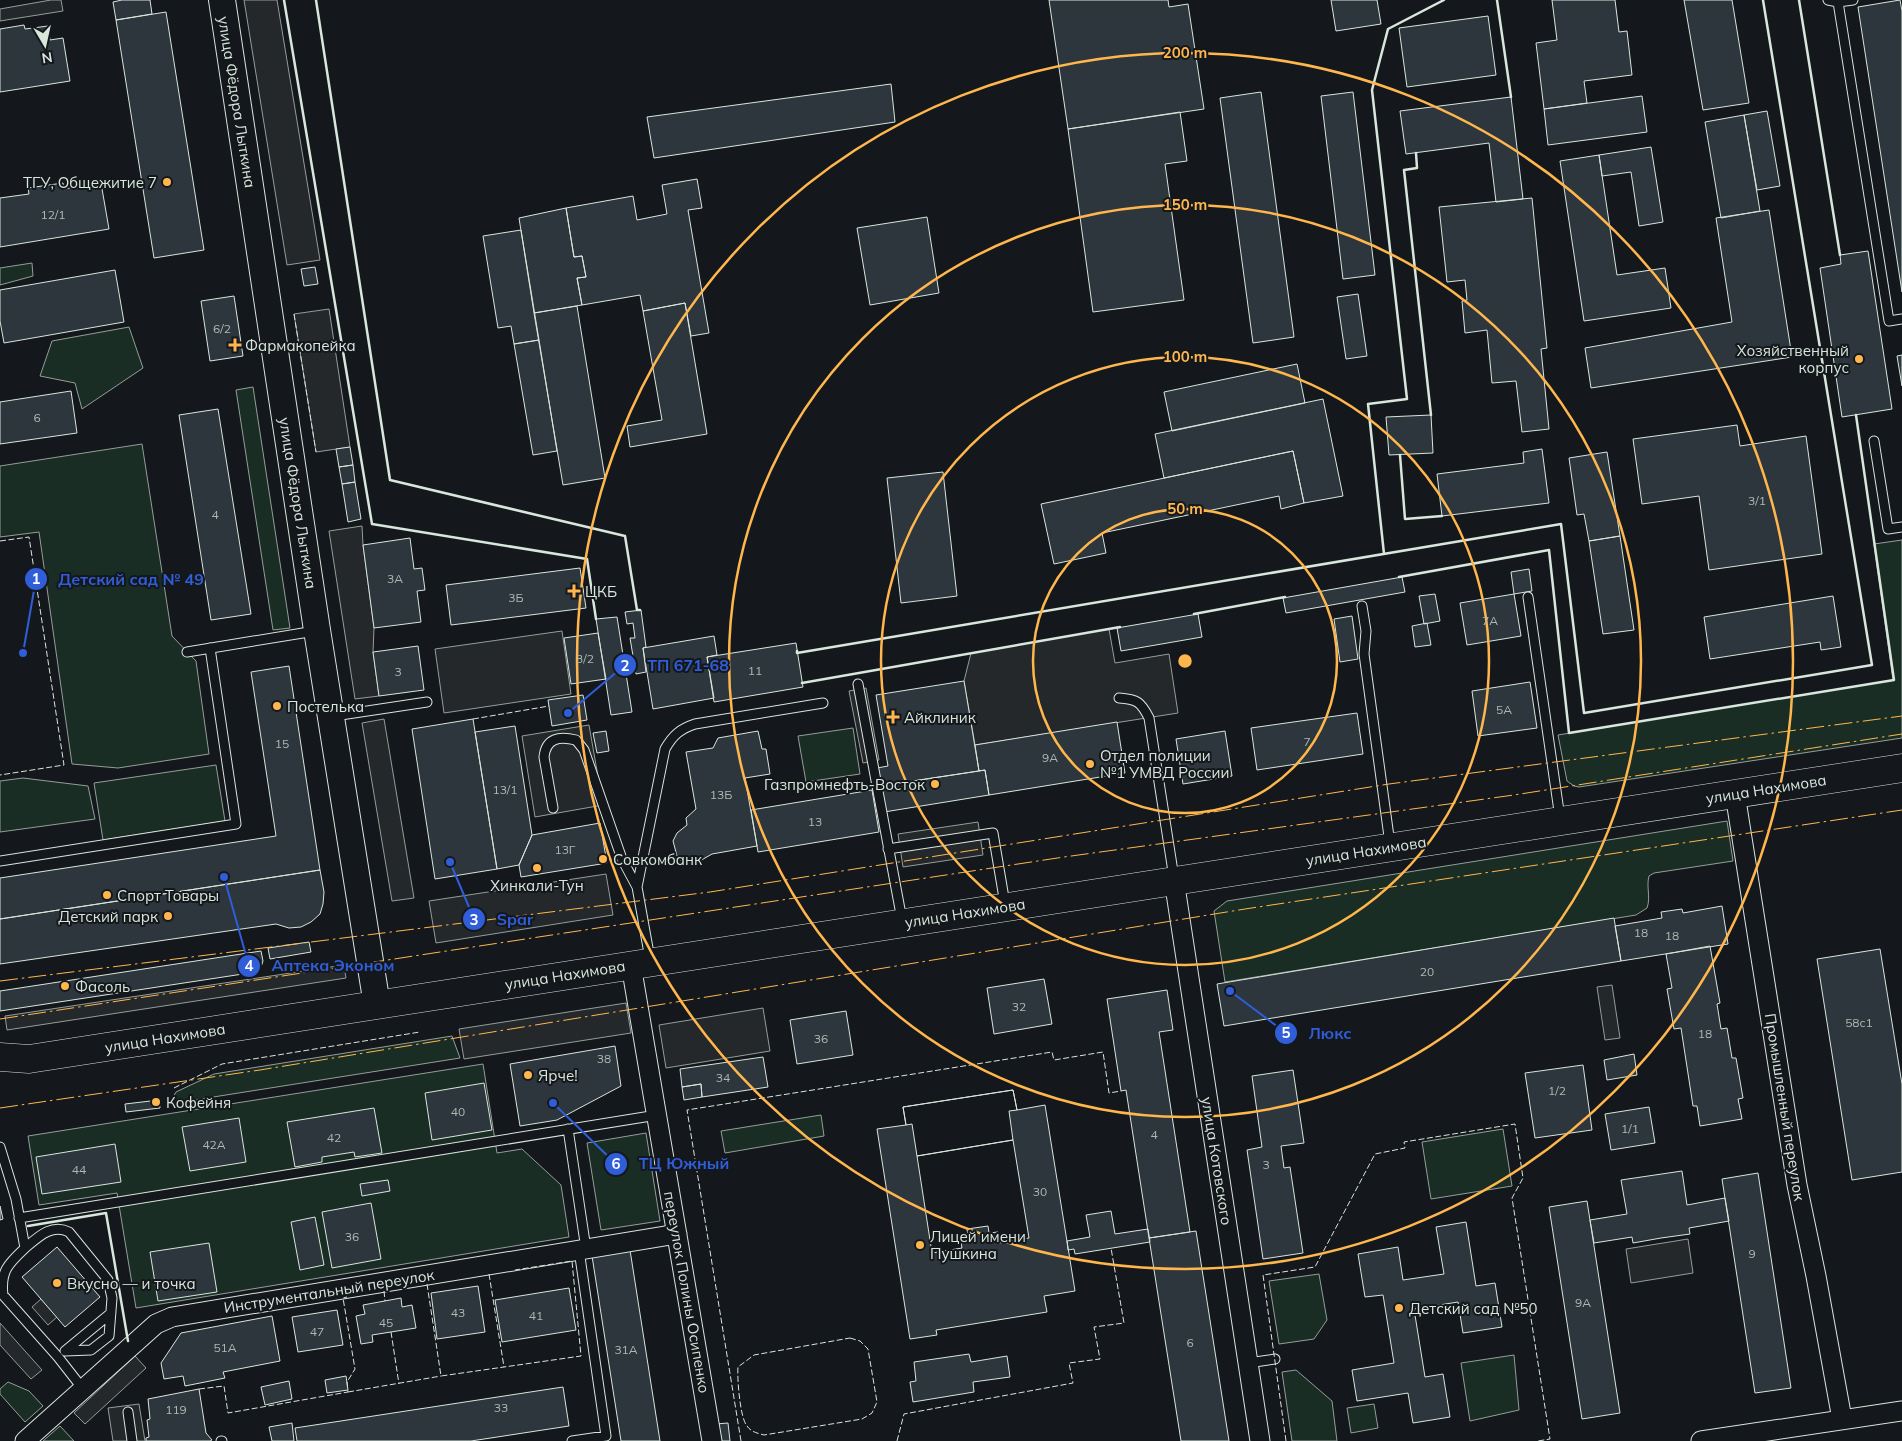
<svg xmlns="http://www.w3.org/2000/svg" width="1902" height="1441" font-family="Mulish,sans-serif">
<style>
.green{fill:#1a2d24;stroke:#939e99}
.parking{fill:#24282b;stroke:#939e99}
.building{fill:#2c363c;stroke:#d8e6dc;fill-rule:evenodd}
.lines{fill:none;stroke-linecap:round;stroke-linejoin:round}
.lane-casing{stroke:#d8e6dc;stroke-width:11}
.street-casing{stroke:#d8e6dc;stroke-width:21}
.secondary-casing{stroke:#d8e6dc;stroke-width:28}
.primary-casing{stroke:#d8e6dc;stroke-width:29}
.lane{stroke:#14181c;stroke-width:9}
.street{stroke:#14181c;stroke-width:19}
.secondary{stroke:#14181c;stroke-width:26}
.primary{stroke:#14181c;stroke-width:28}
.fence{stroke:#d8e6dc;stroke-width:1;stroke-dasharray:6 2.5;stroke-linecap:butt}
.wall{stroke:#d8e6dc;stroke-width:2.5}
.power{stroke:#ffb74d;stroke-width:1;stroke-dasharray:18 4 2.5 4;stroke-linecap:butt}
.ring{fill:none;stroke:#ffb74d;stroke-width:2.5}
.poi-dot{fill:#ffb74d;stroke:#14181c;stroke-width:2}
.labels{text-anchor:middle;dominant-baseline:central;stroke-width:4;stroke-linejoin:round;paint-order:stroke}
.number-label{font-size:12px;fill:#adbab4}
.street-label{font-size:15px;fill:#d8e6dc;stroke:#14181c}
.poi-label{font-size:15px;fill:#d8e6dc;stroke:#14181c;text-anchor:start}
.centre{fill:#ffb74d;stroke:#14181c;stroke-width:2.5}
.ring-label{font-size:15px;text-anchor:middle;font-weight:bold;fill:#ffb74d;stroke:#14181c;stroke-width:4;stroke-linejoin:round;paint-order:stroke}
.leader{fill:none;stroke:#305dd8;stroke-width:2}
.callout-dot{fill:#305dd8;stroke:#14181c;stroke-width:2}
.mark-label{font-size:15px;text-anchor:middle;font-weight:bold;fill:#fff}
.callout-label{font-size:16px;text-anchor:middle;font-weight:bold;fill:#305dd8;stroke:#14181c;stroke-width:4;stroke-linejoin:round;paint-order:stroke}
</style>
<rect width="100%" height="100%" fill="#14181c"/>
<path class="green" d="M32,263l1,13 -33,9v-17z
M129,327l14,41 -61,41 -7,-26 -35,-7 12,-35z
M253,387l37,241 -17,2 -37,-240z
M142,444l30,192 24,25 13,93 -91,14 -46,-4 -33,-232 -39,5v-71z
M1902,540v198l-323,49 -5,-1 -7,-5 -9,-46 335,-55 -19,-136z
M853,728l7,46 -54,8 -8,-46z
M216,765l9,56 -122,19 -9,-57z
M23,778l65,8 7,33 -95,13v-51z
M1727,821l6,40 -79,12 -5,3c-3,11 2,21 -2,32l-11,7 -411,67 -11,-71 13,-10z
M452,1036l8,22 -291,46 7,-12 38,-18z
M483,1064l14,89 25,-4 39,36 8,52 -433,71 -19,-115 -78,12 -11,-69z
M821,1115l3,21 -99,17 -4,-22z
M1503,1129l9,57 -81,13 -9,-57z
M646,1133l14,88 -59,9 -14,-87z
M1319,1274l8,46 -13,19 -35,5 -10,-63z
M1514,1355l5,55 -49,11 -9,-58z
M1296,1370l36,31 5,40h-45l-10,-69z
M8,1382l21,9 14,15 -18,16 -25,-28v-5z
M1374,1404l4,24 -27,5 -4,-25z
M60,1426l14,15h-31z"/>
<path class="parking" d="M51,0h10l2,11 -63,10v-12z
M244,0h33l43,260 -33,5z
M329,309l21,138 -34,5 -22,-138z
M362,526l1,19 11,83 -1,24 6,44 -24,3 -26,-168z
M1109,629l6,34 54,-9 9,59 -203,32 -11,-64 7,-28z
M562,631l9,63 -127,19 -9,-64z
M866,688l13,72 -16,3 -14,-72z
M384,719l30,179 -22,3 -30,-178z
M589,725l14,80 -68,12 -13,-81z
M978,822l5,33 -80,12 -5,-33z
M606,874l7,41 -177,28 -7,-42z
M344,965l2,13 -339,52 -2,-14z
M1612,985l8,53 -15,2 -8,-53z
M626,1003l5,30 -167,26 -5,-30z
M763,1008l7,43 -104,17 -7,-43z
M1688,1239l5,34 -62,10 -5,-34z
M41,1299l16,18 -9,8 -16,-18z
M0,1323l42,47 -11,9 -31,-34z
M135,1356l11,12 -61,56 -11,-11z
M139,1404l6,37h-32l-5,-33z"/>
<path class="building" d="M122,0h28l2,14 -36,6 -3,-18z
M1049,0h119l1,7 19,-3 16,105 -136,20z
M1331,0h46l4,24 -45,7z
M1552,0h63l4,32 8,-1 5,44 -48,6 3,22 -43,6 -8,-66 21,-3z
M1684,0h48l17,103 -46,7z
M1900,0l2,11v281l-44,-285z
M166,12l38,238 -50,8 -38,-238z
M1488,16l8,59 -89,12 -8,-59z
M24,25l1,4 23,-3 2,14 13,-2 7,43 -70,11v-63z
M891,84l4,38 -241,36 -7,-41z
M1261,92l33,245 -41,6 -33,-245z
M1353,92l22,183 -32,4 -22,-183z
M1642,96l5,36 -99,13 -4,-36z
M1511,97l12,102 -27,3 -7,-59 -83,11 -6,-43z
M1767,111l13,75 -23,4 -13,-75z
M1180,112l7,49 -22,3 19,136 -91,12 -25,-183z
M1744,115l16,96 -39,7 -16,-96z
M1651,147l12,75 -24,4 -8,-54 -29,4 -3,-21z
M1599,155l18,120 48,-7 6,40 -87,13 -24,-160z
M697,179l5,29 -14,2 21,123 -18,3 -6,-33 -42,8 -3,-16 -58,10 -5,-27 9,-1 -4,-21 -8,1 -8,-49 67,-12 4,24 30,-6 -5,-29z
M63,183l1,6 37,-6 8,46 -109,18v-49l29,-4 -1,-6z
M1532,198l15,150 -6,1 8,80 -27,3 -6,-51 -24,2 -5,-53 -22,3 -3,-32 5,-1 -2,-20 -18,2 -8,-75z
M566,208l8,49 8,-1 4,21 -9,1 5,27 -48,8 -15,-95z
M1769,210l23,147 -201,31 -6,-40 147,-26 -16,-104z
M927,217l12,76 -69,12 -13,-77z
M521,230l18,110 -25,4 -3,-18 -13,2 -15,-92z
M1868,251l24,158 -50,8 -22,-149 21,-4 -1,-9z
M315,267l3,17 -14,2 -3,-17z
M115,270l9,52 -120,21 -4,-22v-31z
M1358,294l9,62 -21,3 -9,-62z
M234,296l9,60 -33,5 -9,-60z
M685,303l22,131 -77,13 -3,-21 35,-6 -19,-109z
M577,306l28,172 -42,7 -29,-172z
M539,340l18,111 -24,4 -19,-111z
M1902,355v31l-5,-30z
M1297,364l8,39 -133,28 -8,-39z
M71,391l6,42 -77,11v-42z
M1323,399l20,97 -39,7 -11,-52 -129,27 -9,-44z
M218,409l33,205 -40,6 -32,-205z
M1431,415l2,38 -44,2 -3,-38z
M1737,425l3,21 66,-10 16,118 -113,16 -10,-74 -57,8 -9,-65z
M350,447l3,18 -14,2 -3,-18z
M1542,449l7,54 -107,13 -5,-42 87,-11 -1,-11z
M1293,451l11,52 -23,6 -2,-13 -177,37 4,20 -52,11 -13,-60z
M1607,452l13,84 -31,5 -5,-27 -7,1 -8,-57z
M353,465l2,17 -13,2 -3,-17z
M943,472l14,124 -56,7 -14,-125z
M355,482l6,37 -13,3 -6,-38z
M1620,536l14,94 -31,4 -14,-93z
M410,538l4,31 8,-1 3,22 -8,1 4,31 -47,6 -11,-83z
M580,568l6,40 -135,17 -5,-40z
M1529,569l3,22 -18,3 -3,-22z
M1402,577l3,15 -119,21 -3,-15z
M1435,594l5,27 -16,3 -5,-28z
M1514,594l7,42 -54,9 -7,-42z
M1833,596l8,51 -20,3 -1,-8 -110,17 -6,-42z
M641,610l5,37 -3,1 3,24 -10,2 -6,-36h5l-2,-15 -6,1 -2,-12z
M1198,614l4,23 -81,14 -4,-23z
M1352,616l6,43 -18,3 -6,-43z
M617,617l15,95 -21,3 -15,-96z
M1427,623l4,22 -16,2 -3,-21z
M598,633l8,46 -35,5 -7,-46z
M714,636l3,19 -10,2 7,41 -61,11 -10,-61z
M796,643l7,44 -89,15 -7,-45z
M418,646l6,44 -45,6 -6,-44z
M289,666l31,204 -320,49v-41l276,-42 -25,-164z
M964,681l15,90 -99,15 -3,-18 11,-2 -12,-71z
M1530,682l7,46 -59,8 -6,-45z
M583,695l4,25 -35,6 -4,-26z
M1357,713l6,41 -106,16 -6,-42z
M473,719l24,150 -62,10 -23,-150z
M1117,722l8,51 -136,22 -4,-25 -6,1 -4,-26z
M515,726l17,109 -13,30 -22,4 -22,-137z
M606,731l3,20 -12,2 -4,-20z
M758,731l4,18h4l4,25 -25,4 12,68 -45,8 -14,8 -7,2 -9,-2 -5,-6 -4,-15 4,-8 10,-8 -1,-7 10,-9 -10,-57 27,-4 5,-10z
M1225,731l7,45 -49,8 -7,-45z
M985,770l4,25 -105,17 -4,-26z
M872,790l7,42 -121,20 -7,-42z
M600,823l7,40 -86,14 -2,-12 13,-30z
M320,870l4,22 -1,12 -3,10 -9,8 -10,5 -12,1 -13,-4 -276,40v-45z
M1722,906l6,38 -107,17 -6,-35 47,-8 -1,-6 21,-3 1,4z
M1614,918l7,43 -397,65 -7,-42z
M309,942l2,10 -41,7 -2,-11z
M1710,946l10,57 -3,1 4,25 6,-1 5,30h4l7,40 -5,1 4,20 -42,7 -3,-20h-4l-12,-78 -7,1 -7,-40 5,-1 -6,-34z
M1880,949l22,135v88l-50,8 -35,-221z
M261,951l2,10 -2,6 -5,5 -256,39v-20z
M1044,979l8,45 -58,10 -7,-46z
M1167,990l6,40 -14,2 31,200 -41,6 -23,-148 -5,1 -14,-92z
M846,1011l7,44 -56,9 -7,-44z
M615,1046l6,40 -64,34 -37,6 -10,-62z
M1634,1054l3,21 -30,5 -3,-20z
M763,1057l5,30 -66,10 -1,-13 -19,3 -2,-18z
M1583,1065l9,65 -57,8 -10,-65z
M1293,1070l11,73 -23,3 3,22 6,-1 13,86 -40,6 -16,-109 15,-3 -10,-71z
M484,1083l8,47 -60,10 -7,-47z
M701,1084l1,13 -18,3 -2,-13z
M1013,1090l4,20 28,-5 30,186 -31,5 3,16 -111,18 1,5 -27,4 -33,-210 29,-4 -3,-18zM1013,1140l16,98 -30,5 -1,-11 -9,1 -1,-7 -21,3 1,7 -8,2 2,10 -30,5 -15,-97z
M1013,1090l4,20 -8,1 4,29 -96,16 -5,-32 -6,1 -3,-18z
M159,1100l1,8 -34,4 -1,-8z
M1649,1107l6,36 -44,7 -6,-36z
M374,1108l8,45 -27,4 -1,-5 -32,5v5l-27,5 -8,-45z
M239,1118l7,44 -56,9 -8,-44z
M115,1144l6,38 -79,12 -6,-37z
M1682,1171l5,34 38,-7 4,23 -40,7 1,6 -29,4 -28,5 -1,-6 -38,6 -4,-23 37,-6 -6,-34z
M1758,1173l33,215 -36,5 -33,-214z
M388,1180l2,11 -28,5 -2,-12z
M1587,1201l33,212 -38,6 -33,-212z
M371,1203l10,56 -49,9 -10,-56z
M0,1206l3,13 -3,1z
M1111,1211l4,23 33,-5 2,13 -75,12 -1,-5 -6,1 -1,-9 23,-4 -4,-22z
M315,1217l9,48 -24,5 -9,-48z
M1466,1222l10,64 19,-3 7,44 -39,6 -5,-31 -44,7 11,68 18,-3 7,43 -37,6 -5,-30 -51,8 -5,-31 42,-7 -11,-68 -18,2 -7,-43 40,-7 5,33 41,-6 -8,-47z
M1196,1231l33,210h-48l-32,-203z
M209,1243l8,49 -59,9 -8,-49z
M57,1247l43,50 -35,30 -43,-50z
M630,1250l30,191h-39l-29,-185z
M478,1286l7,46 -48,7 -6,-46z
M569,1288l7,42 -74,12 -7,-42z
M401,1298l1,9 10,-2 4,23 -44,7 1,7 -12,2 -5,-28 9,-2 -2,-9z
M337,1310l6,35 -45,7 -6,-35z
M272,1316l8,45 -57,11 2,6 -40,8 -2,-10 -19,3 -3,-16 20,-30z
M969,1354l2,8 36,-6 3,21 -37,5 1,10 -61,10 -3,-20 6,-1 -2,-19z
M346,1376l2,14 -21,3 -2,-13z
M289,1381l3,18 -27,6 -4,-18z
M563,1387l6,39 -98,15h-174l-2,-13z
M199,1389l7,44 6,7 -2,1h-64v-3l3,-1 -2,-17 3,-1 -2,-20z
M292,1423l2,18h-22l-3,-14z
M728,1423l2,18h-12l-2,-17z"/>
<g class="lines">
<defs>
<path id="lane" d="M1828,0l10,2 15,-2
M1838,2l51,319 13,-2
M1874,441l14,88 14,-2
M1528,597l32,221
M1362,606l4,25 -2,23 26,190
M187,652l128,-21
M858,684l44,236
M1119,698c18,1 22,4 30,20l25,160
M334,716l93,-14
M553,808l-9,-51c2,-19 15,-21 32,-17l8,10 38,109 15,28 13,72
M888,849l105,-16 12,71
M0,861l236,-37 -26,-176
M637,887l28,-138c8,-14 15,-20 30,-25l128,-21
M568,1129l18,120
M0,1147l16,52 9,49c-16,15 -25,23 -22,47l55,62 25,32
M19,1218l638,-103
M25,1248c13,-11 27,-25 44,-16l39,48 4,18 -3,38 -18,14 -26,1
M65,1351l46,-38
M1248,1363l27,-4
M128,1412l4,29
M221,1441h1
M572,1441l34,-5 -27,-186"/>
<path id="street" d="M1735,794l62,391 19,91 26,143
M1174,880l86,561
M631,965l81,476
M25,1441l131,-117 16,-7 505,-83
M1701,1441l201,-30"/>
<path id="secondary" d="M222,0l95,630 60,375"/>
<path id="primary" d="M0,1057l29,2 1873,-291"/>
</defs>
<use href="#lane" class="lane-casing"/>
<use href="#street" class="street-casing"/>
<use href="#secondary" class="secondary-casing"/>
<use href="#primary" class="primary-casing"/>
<use href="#lane" class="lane"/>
<use href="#street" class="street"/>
<use href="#secondary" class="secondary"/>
<use href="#primary" class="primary"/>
<path class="fence" d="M294,314l22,138
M0,541l29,-4 35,228 -64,10
M473,719l76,-13
M174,1088l48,-24 198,-32
M489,1274l15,93
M427,1284l14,92 140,-20 -9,-95 -57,9
M384,1291l1,10
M391,1332l8,52
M850,1338l10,3 8,8 9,53 -5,11 -10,6 -98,16c-7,-2 -13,-3 -17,-9 -7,-8 -10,-48 -9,-59l16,-12z
M199,1389l25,-3 4,27 120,-21 -1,-10 8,-13 -12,-71 4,-1
M348,1392l93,-16
M741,1441l-54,-331 365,-58 2,8 49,-8 6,41 12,-2
M897,1441l7,-27 169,-31 -4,-20 31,-4 -6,-32 30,-4 -13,-75
M1286,1441l-23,-166 52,-8 60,-113 30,-6 -1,-6 111,-18 8,54 -11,20 38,241 -12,2"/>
<path class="wall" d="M284,0l88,524 215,35 9,60
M316,0l74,480 235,56 12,74h3
M1497,0l14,97
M1799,0l41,255
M1416,153l1,15 -13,2 27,245
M1400,455l5,64 37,-3
M1384,554l-16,-150 39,-5 -35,-309 16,-61 56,-29
M1399,577l150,-27 20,183 325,-53 -38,-265
M1194,614l91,-17
M797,651v2l764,-129 23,189 288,-48 -109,-665
M802,683l318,-56
M28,1226l78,-13 22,128"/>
<path class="power" d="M0,981l710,-89 679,-108 513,-68
M0,1019l1064,-162 450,-62 388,-61
M0,1108l260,-38 985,-161 657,-99"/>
</g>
<g class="ring">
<circle cx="1185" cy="661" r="152"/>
<circle cx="1185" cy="661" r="304"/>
<circle cx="1185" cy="661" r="456"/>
<circle cx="1185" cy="661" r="608"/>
</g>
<g class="poi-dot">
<circle cx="167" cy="182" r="5"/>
<path d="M232.5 337.5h5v5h5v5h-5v5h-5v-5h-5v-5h5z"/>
<circle cx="1859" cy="359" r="5"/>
<path d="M571.5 583.5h5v5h5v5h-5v5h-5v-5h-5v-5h5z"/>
<circle cx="277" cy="706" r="5"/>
<path d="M890.5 709.5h5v5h5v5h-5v5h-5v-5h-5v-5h5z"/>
<circle cx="1090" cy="764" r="5"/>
<circle cx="935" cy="784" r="5"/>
<circle cx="603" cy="859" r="5"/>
<circle cx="537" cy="868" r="5"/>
<circle cx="107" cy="895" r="5"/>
<circle cx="168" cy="916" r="5"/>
<circle cx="65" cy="986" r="5"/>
<circle cx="528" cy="1075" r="5"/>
<circle cx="156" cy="1102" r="5"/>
<circle cx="920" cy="1245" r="5"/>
<circle cx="57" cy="1283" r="5"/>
<circle cx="1399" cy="1308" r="5"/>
</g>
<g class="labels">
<g class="number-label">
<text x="53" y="214">12/1</text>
<text x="222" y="328">6/2</text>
<text x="37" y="417">6</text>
<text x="1757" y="500">3/1</text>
<text x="215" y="514">4</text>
<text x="395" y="578">3А</text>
<text x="516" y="597">3Б</text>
<text x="1490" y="620">7А</text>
<text x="585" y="658">3/2</text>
<text x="755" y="670">11</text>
<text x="398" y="671">3</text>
<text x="1504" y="709">5А</text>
<text x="1307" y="741">7</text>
<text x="282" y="743">15</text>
<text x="1050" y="757">9А</text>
<text x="505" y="789">13/1</text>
<text x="721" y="794">13Б</text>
<text x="815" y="821">13</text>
<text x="565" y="849">13Г</text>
<text x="1641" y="932">18</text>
<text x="1672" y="935">18</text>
<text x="1427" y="971">20</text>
<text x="1019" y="1006">32</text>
<text x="1859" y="1022">58с1</text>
<text x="1705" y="1033">18</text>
<text x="821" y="1038">36</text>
<text x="604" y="1058">38</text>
<text x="723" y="1077">34</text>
<text x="1557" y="1090">1/2</text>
<text x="458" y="1111">40</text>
<text x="1630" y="1128">1/1</text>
<text x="1154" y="1134">4</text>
<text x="334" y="1137">42</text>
<text x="214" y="1144">42А</text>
<text x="1266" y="1164">3</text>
<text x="79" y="1169">44</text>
<text x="1040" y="1191">30</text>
<text x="352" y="1236">36</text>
<text x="1752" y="1253">9</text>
<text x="1583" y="1302">9А</text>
<text x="458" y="1312">43</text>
<text x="536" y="1315">41</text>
<text x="386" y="1322">45</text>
<text x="317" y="1331">47</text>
<text x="1190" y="1342">6</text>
<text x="225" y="1347">51А</text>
<text x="626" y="1349">31А</text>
<text x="501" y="1407">33</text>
<text x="176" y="1409">119</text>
</g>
<g class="street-label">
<text transform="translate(237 102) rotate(81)">улица Фёдора Лыткина</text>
<text transform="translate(298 503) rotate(81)">улица Фёдора Лыткина</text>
<text transform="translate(1766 789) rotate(-9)">улица Нахимова</text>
<text transform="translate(1366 851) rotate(-9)">улица Нахимова</text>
<text transform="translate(965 913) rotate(-9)">улица Нахимова</text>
<text transform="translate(565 975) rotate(-9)">улица Нахимова</text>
<text transform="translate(165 1038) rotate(-9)">улица Нахимова</text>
<text transform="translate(1785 1107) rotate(81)">Промышленный переулок</text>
<text transform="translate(1217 1161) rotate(81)">улица Котовского</text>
<text transform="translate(329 1291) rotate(-9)">Инструментальный переулок</text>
<text transform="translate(687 1292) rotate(80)">переулок Полины Осипенко</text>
</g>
<g class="poi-label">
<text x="157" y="182" text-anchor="end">ТГУ, Общежитие 7</text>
<text x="245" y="345">Фармакопейка</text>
<text x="1849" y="350" text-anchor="end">Хозяйственный<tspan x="1849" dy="17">корпус</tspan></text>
<text x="585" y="591">ЦКБ</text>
<text x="287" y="706">Постелька</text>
<text x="904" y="717">Айклиник</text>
<text x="1100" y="755">Отдел полиции<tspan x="1100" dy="17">№1 УМВД России</tspan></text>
<text x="925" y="784" text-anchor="end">Газпромнефть-Восток</text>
<text x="613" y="859">Совкомбанк</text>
<text x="537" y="885" text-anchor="middle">Хинкали-Тун</text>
<text x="117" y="895">Спорт Товары</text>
<text x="158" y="916" text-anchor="end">Детский парк</text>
<text x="75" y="986">Фасоль</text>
<text x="538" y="1075">Ярче!</text>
<text x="166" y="1102">Кофейня</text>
<text x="930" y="1236">Лицей имени<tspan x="930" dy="17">Пушкина</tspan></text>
<text x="67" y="1283">Вкусно — и точка</text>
<text x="1409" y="1308">Детский сад №50</text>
</g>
</g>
<circle cx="1185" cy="661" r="8" class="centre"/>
<g class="ring-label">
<text x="1185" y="58">200 m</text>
<text x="1185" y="210">150 m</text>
<text x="1185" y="362">100 m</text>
<text x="1185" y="514">50 m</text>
</g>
<path class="leader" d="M23 653L36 579M568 713L625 665M450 862L474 919M224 877L249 966M1230 991L1286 1033M553 1103L616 1164"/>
<g class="callout-dot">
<circle cx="23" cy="653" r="5"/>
<circle cx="568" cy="713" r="5"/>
<circle cx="450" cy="862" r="5"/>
<circle cx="224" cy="877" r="5"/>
<circle cx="1230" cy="991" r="5"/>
<circle cx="553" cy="1103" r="5"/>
<circle cx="36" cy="579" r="12"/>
<circle cx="625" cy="665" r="12"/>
<circle cx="474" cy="919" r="12"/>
<circle cx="249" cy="966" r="12"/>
<circle cx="1286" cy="1033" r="12"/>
<circle cx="616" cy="1164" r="12"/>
</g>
<g class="mark-label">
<text x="36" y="584">1</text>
<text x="625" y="671">2</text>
<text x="474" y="925">3</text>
<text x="249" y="971">4</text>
<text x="1286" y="1038">5</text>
<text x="616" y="1169">6</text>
</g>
<g class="callout-label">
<text x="131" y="585">Детский сад № 49</text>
<text x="688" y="671">ТП 671-68</text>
<text x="515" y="925">Spar</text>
<text x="333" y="971">Аптека Эконом</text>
<text x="1330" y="1039">Люкс</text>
<text x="684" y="1169">ТЦ Южный</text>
</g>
<g transform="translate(45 45) rotate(171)" stroke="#14181c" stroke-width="4" paint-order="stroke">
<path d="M0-4L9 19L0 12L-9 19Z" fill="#d8e6dc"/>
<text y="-8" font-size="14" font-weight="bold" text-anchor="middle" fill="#d8e6dc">N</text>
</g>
</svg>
